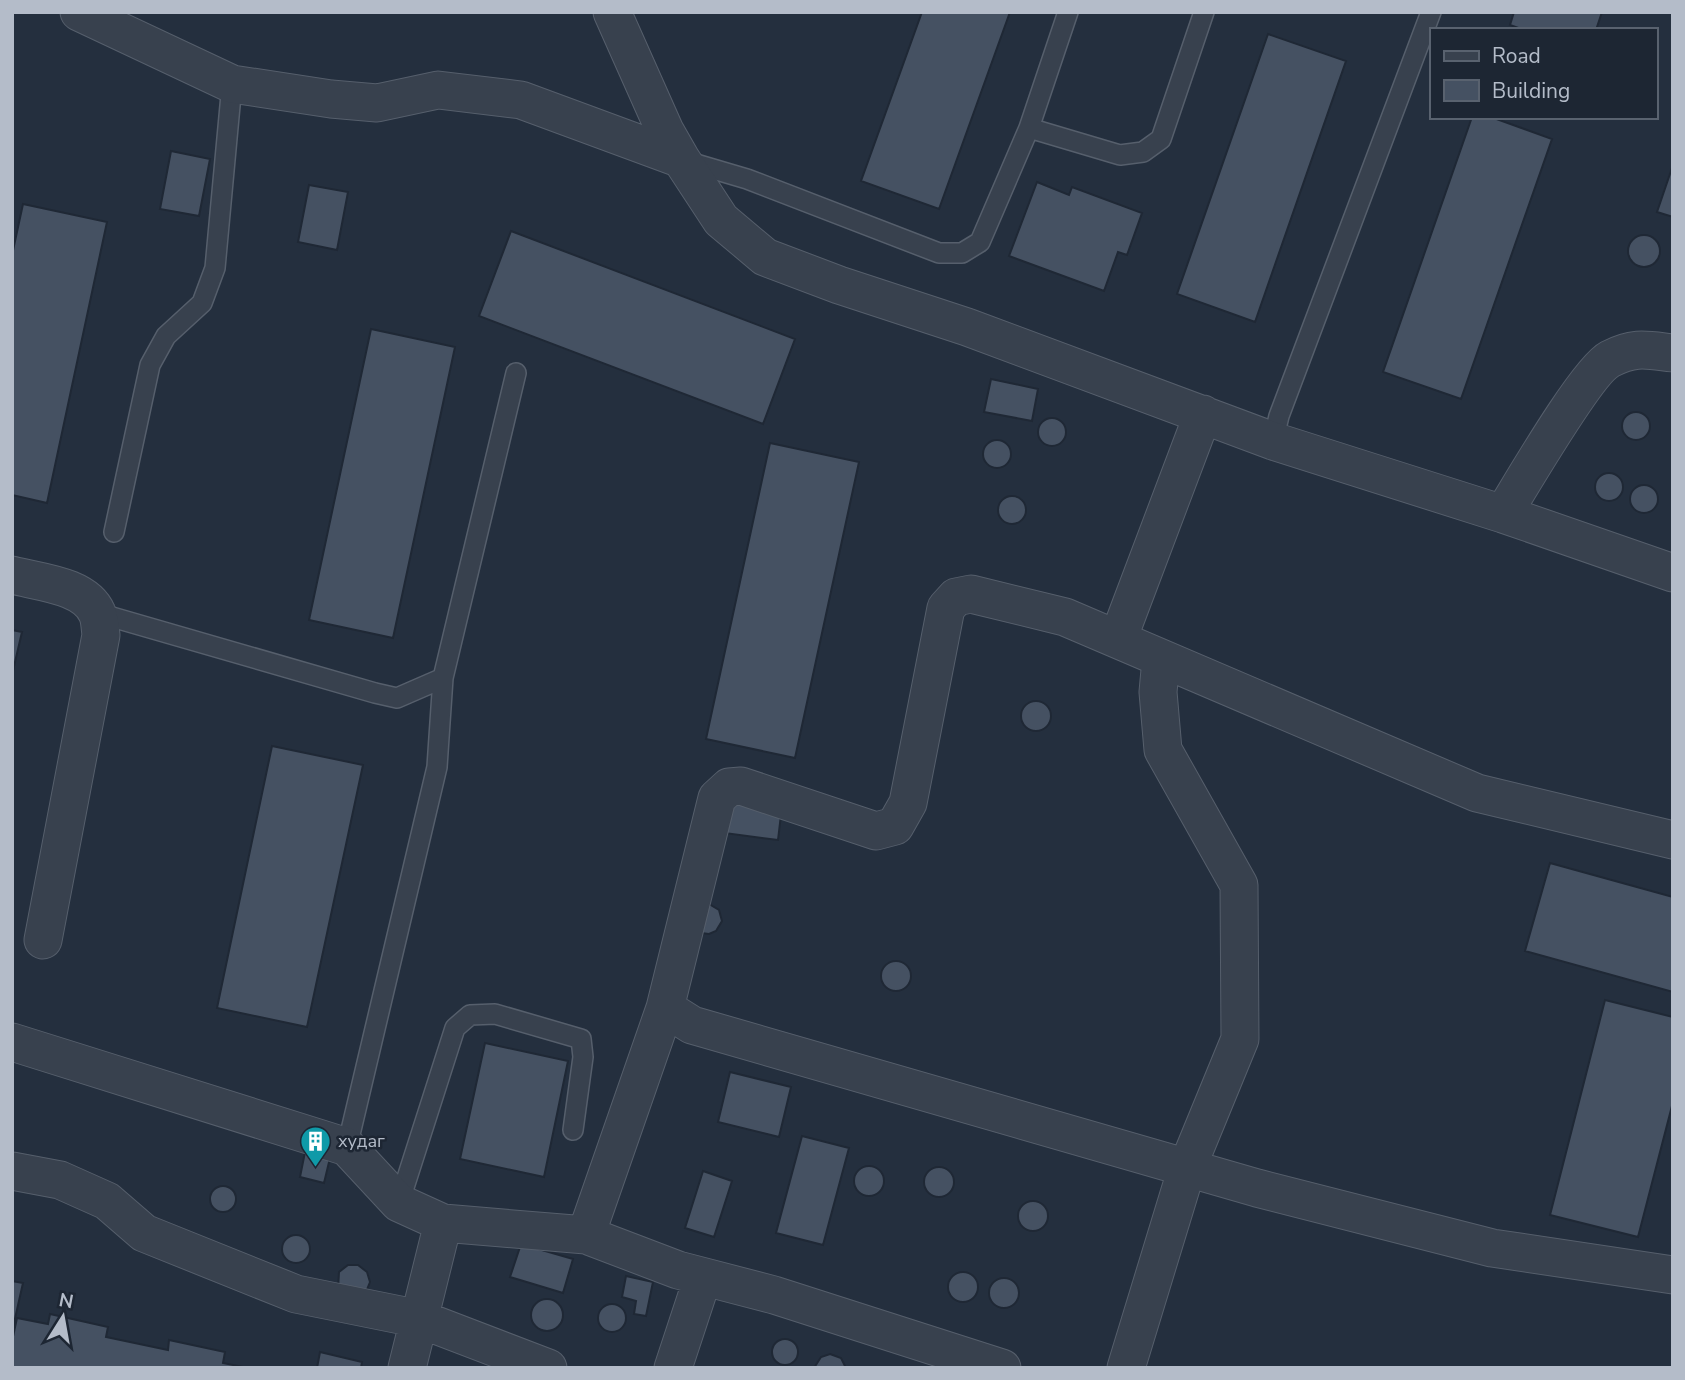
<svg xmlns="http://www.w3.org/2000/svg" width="1685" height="1380" font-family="'Nunito Sans',sans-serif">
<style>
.building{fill:#455162;stroke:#1f2835;stroke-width:2}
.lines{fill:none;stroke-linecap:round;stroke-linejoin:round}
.service-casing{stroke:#565f6c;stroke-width:22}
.minor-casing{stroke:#565f6c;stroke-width:39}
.service{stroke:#38414e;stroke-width:19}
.minor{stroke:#38414e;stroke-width:37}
.labels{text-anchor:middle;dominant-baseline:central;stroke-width:5;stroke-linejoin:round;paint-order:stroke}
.poi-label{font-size:18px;fill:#b4bcc9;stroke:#1d2633;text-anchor:start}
</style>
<rect width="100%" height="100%" fill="#242f3e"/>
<path class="building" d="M922,12h88l-71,197 -78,-28z
M1514,12h88l-6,18h-72l-14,-5z
M1268,34l78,27 -91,261 -78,-28z
M1472,117h19l61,22 -91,260 -78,-27z
M171,151l39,8 -11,57 -39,-7z
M1672,168h1v49l-16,-5z
M1037,182l32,13 3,-8 70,26 -15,42 -9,-3 -14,39 -95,-35z
M309,185l39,7 -11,58 -39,-8z
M23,204l84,18 -60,281 -35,-8v-240z
M511,231l284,108 -32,85 -284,-108z
M1628 251a16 16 0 1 1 32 0a16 16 0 1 1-32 0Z
M371,329l84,18 -62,291 -84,-18z
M991,379l47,10 -6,32 -48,-9z
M1622 426a14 14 0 1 1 28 0a14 14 0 1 1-28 0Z
M1038 432a14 14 0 1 1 28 0a14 14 0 1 1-28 0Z
M983 454a14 14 0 1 1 28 0a14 14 0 1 1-28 0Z
M770,443l89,19 -64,296 -89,-19z
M1595 487a14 14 0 1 1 28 0a14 14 0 1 1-28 0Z
M1630 499a14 14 0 1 1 28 0a14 14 0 1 1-28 0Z
M998 510a14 14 0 1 1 28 0a14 14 0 1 1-28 0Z
M12,630l10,2 -10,43z
M1021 716a15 15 0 1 1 30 0a15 15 0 1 1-30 0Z
M272,746l91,19 -56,262 -90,-19z
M721,798l61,8 -4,34 -61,-8z
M1550,863l123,34v95l-148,-41z
M709,904l10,6 3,11 -6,10 -7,3 -8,-1z
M881 976a15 15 0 1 1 30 0a15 15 0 1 1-30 0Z
M1605,1000l68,17v85l-35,135 -88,-22z
M485,1043l83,18 -24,116 -84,-18z
M730,1072l61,15 -12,50 -61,-15z
M802,1136l47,12 -26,97 -47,-12z
M305,1152l25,6 -6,25 -24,-6z
M854 1181a15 15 0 1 1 30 0a15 15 0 1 1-30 0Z
M924 1182a15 15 0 1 1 30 0a15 15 0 1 1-30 0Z
M703,1171l29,10 -18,56 -29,-9z
M210 1199a13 13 0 1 1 26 0a13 13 0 1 1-26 0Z
M1018 1216a15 15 0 1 1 30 0a15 15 0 1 1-30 0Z
M282 1249a14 14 0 1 1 28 0a14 14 0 1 1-28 0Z
M521,1244l52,15 -10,34 -53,-16z
M348,1265h10l9,7 3,10 -4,10 -28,-3 1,-17z
M948 1287a15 15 0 1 1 30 0a15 15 0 1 1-30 0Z
M626,1276l27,6 -7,34 -12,-2 2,-13 -14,-4z
M989 1293a15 15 0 1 1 30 0a15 15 0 1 1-30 0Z
M12,1281l11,2 -11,49z
M531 1315a16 16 0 1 1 32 0a16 16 0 1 1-32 0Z
M598 1318a14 14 0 1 1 28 0a14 14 0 1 1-28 0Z
M50,1314l58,13 -2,10 62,13 1,-10 56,12 -2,11 25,5h-236v-27l5,-23 31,6z
M772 1352a13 13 0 1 1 26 0a13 13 0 1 1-26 0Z
M320,1352l42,10 -1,6h-44z
M830,1354l11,4 5,10h-32l7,-11z"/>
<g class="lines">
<defs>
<path id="service" d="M1029,128l91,27 23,-3 18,-13 43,-127
M686,161l61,18 192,74h23l18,-11 49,-114 39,-116
M1273,441l6,-25 152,-404
M114,532l36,-167 16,-29 36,-33 13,-35 17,-184
M98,613l277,80 22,5 46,-20 73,-305
M347,1147l90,-380 6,-89
M399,1203l56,-175 15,-13 25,-1 86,25 2,18 -10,73"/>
<path id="minor" d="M79,12l153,72 99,15 46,4 61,-13 83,10 160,59
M612,12l53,119 16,28 40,61 44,37 74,28 128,42 306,114 230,73 170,59
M1503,514c18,-29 84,-143 107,-155 25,-13 37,-9 63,-6
M12,575c26,7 73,10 85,38 3,6 3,15 4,22l-58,305
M1118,639l85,-225
M1673,840l-196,-47 -412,-176 -94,-23 -15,3 -10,11 -38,195 -13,23 -19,5 -135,-45 -12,1 -12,11 -52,210 27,17 565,163 235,60 181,27
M12,1042l335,105 52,56 44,20
M12,1171l48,9 47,21 37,32 152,61 124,25 128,49
M586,1235l79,-227
M407,1368l36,-145 143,12 92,35 96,25 228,73
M673,1368l30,-91
M1126,1368l61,-200 53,-129 -1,-154 -76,-135 -5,-58 3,-33"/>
</defs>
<use href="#service" class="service-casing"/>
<use href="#minor" class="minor-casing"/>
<use href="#service" class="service"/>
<use href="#minor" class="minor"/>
</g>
<defs>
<symbol id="building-pin" viewBox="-11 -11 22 30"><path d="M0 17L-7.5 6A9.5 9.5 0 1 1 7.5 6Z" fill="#0f9aa8" stroke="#1d2633"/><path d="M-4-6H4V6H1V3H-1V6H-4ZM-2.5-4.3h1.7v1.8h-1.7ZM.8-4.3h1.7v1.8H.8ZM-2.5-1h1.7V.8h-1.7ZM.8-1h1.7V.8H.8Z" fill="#fff"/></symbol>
</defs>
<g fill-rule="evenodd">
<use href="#building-pin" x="298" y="1124" width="35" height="47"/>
</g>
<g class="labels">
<g class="poi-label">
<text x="338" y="1141">худаг</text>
</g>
</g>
<rect width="1685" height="1380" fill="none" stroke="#b4bcc9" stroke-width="28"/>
<rect x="1430" y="28" width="228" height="91" fill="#1d2633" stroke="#59626f" stroke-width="2"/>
<rect x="1444" y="51" width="35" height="10" fill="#38414e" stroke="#59626f" stroke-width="2"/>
<text x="1492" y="63" font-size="21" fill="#b4bcc9">Road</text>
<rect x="1444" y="80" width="35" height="21" fill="#455162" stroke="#59626f" stroke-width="2"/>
<text x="1492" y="98" font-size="21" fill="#b4bcc9">Building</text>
<g transform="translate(63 1317) rotate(11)" stroke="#1d2633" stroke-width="5" paint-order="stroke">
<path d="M0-5L12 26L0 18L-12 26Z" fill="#b4bcc9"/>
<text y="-10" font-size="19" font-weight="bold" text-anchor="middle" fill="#b4bcc9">N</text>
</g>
</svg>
